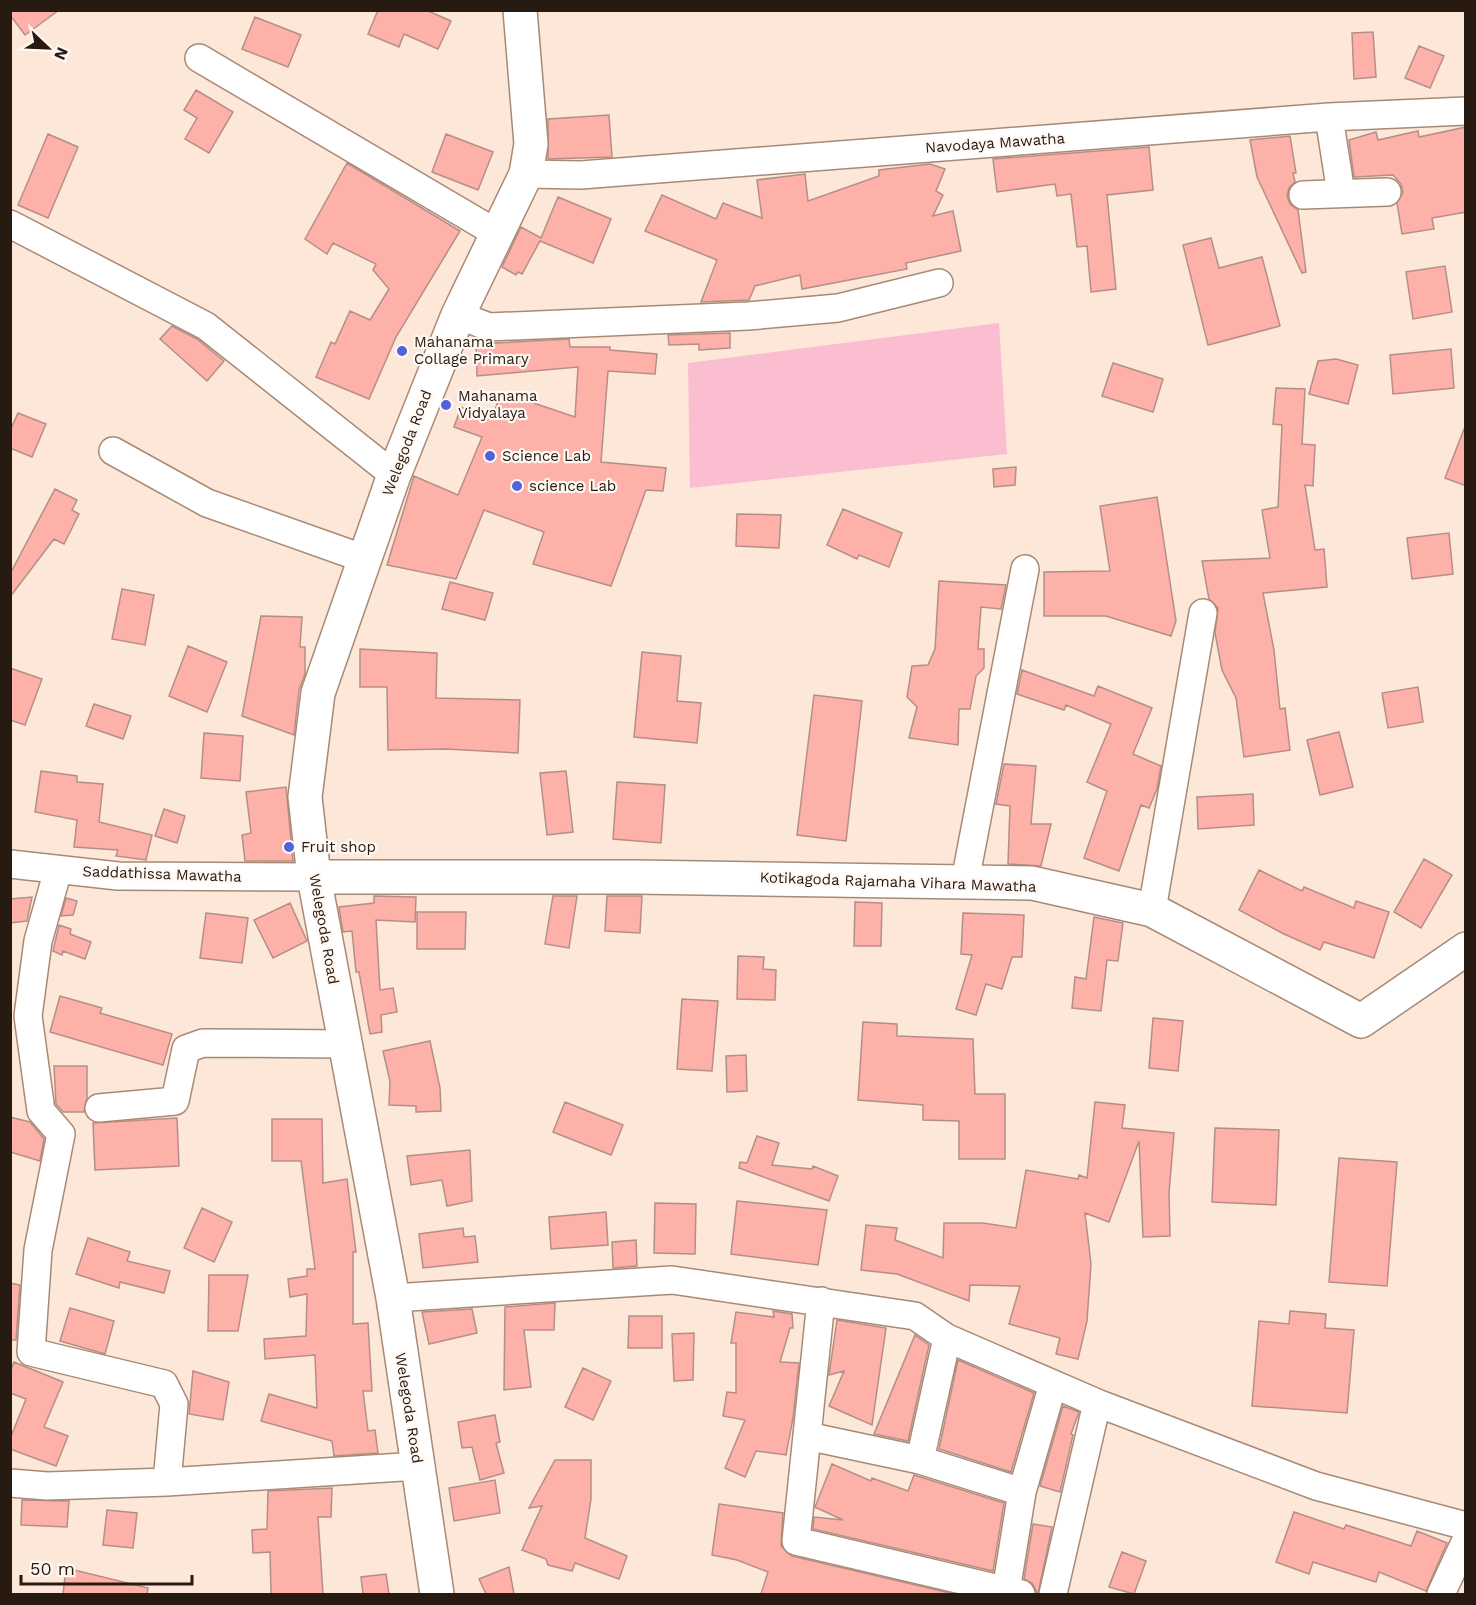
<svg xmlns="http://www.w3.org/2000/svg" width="1476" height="1605" font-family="'Work Sans',sans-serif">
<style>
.green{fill:#fbbdd0}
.building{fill:#fdb1a8;stroke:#b68e88;stroke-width:1.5}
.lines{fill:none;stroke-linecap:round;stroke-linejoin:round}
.street-casing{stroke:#a98974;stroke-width:30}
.secondary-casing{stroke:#a98974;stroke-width:36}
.street{stroke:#fff;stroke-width:27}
.secondary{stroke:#fff;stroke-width:33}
.poi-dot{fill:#5063d9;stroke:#fff8f3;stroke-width:2}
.labels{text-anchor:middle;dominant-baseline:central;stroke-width:4.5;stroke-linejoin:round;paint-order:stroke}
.street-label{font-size:15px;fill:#261a11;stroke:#fff8f3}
.poi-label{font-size:15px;fill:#261a11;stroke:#fff8f3;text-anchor:start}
</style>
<rect width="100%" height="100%" fill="#fce7d9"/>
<path class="green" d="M999,323l8,131 -317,34 -2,-125z"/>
<path class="building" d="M10,10h49l-34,25 -15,-20z
M378,10h48l25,11 -13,28 -34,-15 -5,13 -31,-13z
M255,17l46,18 -13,32 -46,-18z
M1373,32l3,45 -22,2 -2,-46z
M1419,46l25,10 -14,32 -25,-10z
M196,90l37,22 -24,41 -24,-14 12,-21 -13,-8z
M609,115l3,42 -64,2v-40z
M1466,127v85l-34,6 2,11 -32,5 -5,-31 6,-11 -2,-8 -8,-9 -39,2 -5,-37 27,-8 2,8 40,-9 1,6z
M48,134l30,13 -30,71 -30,-13z
M446,134l47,18 -15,38 -46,-18z
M1290,136l6,37h-3l2,9 -6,6 -2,8 3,8 8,6 8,62 -4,1 -45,-96 -7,-37z
M1149,147l4,43 -46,5 9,94 -25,3 -4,-46 -10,1 -6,-53 -14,2 -2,-12 -58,8 -4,-33z
M347,163l113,68 -64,106 -27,62 -53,-22 15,-35 4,2 15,-33 20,9 19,-31 -16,-19 3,-6 -43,-21 -6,11 -22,-15z
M930,164l15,5 -9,22 7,4 -10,21 20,-5 8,40 -55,12 1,6 -105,20 -2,-14 -45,11 -6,14 -48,2 16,-42 -72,-29 17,-36 54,24 7,-16 39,15 -5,-38 48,-6 3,27 71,-25v-6z
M558,197l53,22 -18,44 -53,-22 -18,33 -4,-2 -2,3 -14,-8 19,-40 20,11z
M1211,238l8,30 43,-11 18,69 -72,19 -25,-100z
M1445,266l7,46 -39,7 -7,-47z
M172,326l25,13 27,22 -17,20 -47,-42z
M730,333v15l-31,2v-6l-30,1 -1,-10z
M569,339l1,8h40v3l47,4 -2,20 -47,-3 -7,91 65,6 -3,23 -17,-1 -35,96 -78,-22 11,-32 -60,-22 -28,69 -69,-14 27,-89 44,19 24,-58 -28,-10 7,-20 31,12 9,-27 74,25 3,-50 -101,9 -1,-32z
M1451,349l3,39 -61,6 -3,-39z
M1336,359l22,6 -10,39 -39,-10 9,-33z
M1113,363l50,16 -10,33 -51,-16z
M1276,388l29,1 -3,55 13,1 -2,41 -8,-1 10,65 9,-1 3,38 -64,6 11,57 6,59 5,-1 5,42 -46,7 -8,-59 -14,-28 -7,-37 3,-25 -9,-9 -7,-38 68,-3 -8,-48 16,-3 4,-82 -9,-1z
M18,413l28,11 -14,33 -22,-9v-17z
M1464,429h2v57l-21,-8z
M1016,467l-1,18 -21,2 -1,-18z
M55,489l22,11 -5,10 7,4 -15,30 -10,-5 -44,58v-23z
M1157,497l19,124 -5,15 -65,-20h-62v-44l66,-1 -10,-65z
M843,509l59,24 -13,34 -30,-12 -2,4 -30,-14z
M737,514l44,1 -2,33 -43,-2z
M1449,533l4,41 -41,5 -5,-41z
M939,581l67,4 -5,24 -20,-2 -3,42h6v19l-8,8 -6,33h-11l-1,36 -49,-7 8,-31 -10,-10 5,-31 16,-1 7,-16z
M450,582l43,11 -8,27 -43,-11z
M122,589l32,6 -9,50 -33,-6z
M261,616l41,1 -2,30h5v27l-6,16 -5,45 -52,-19z
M188,646l39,16 -20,50 -38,-16z
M360,649l77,4 -1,45 84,2 -2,53 -72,-4 -58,1 -1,-63h-27z
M642,652l39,4 -4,45 24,2 -4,40 -63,-6z
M10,668l32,11 -17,46 -15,-5z
M1022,670l72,26 4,-10 54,22 -19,46 28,12 -4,23 -8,19 -8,-3 -22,66 -35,-13 23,-67 -20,-9 24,-58 -45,-19 -2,5 -47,-16z
M1418,687l5,35 -35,6 -6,-35z
M814,695l48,6 -16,140 -49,-6z
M94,704l37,12 -8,23 -37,-13z
M1339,732l14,55 -33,8 -13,-55z
M204,733l39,3 -3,45 -39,-3z
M1004,764l32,2 -5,58h20l-10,42 -33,-2 2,-58 -14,-2z
M41,771l36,5v6l26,2 -4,38 53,13 -6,25 -30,-4 2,-6 -44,-3 3,-27 -42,-8z
M566,771l7,61 -26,3 -7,-62z
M617,782l48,3 -4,58 -48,-4z
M286,787l7,74h-48l-3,-26 9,-2 -5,-41z
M1253,794l1,31 -56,4 -1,-32z
M164,809l21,7 -8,27 -22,-7z
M1424,859l28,16 -31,53 -27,-16z
M1259,870l43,21 2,-4 50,21 2,-7 33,11 -15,46 -50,-16 -4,8 -36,-16 -45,-24z
M374,896l42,1 -1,25 -39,-2 4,70 13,-2 4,24 -16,3 1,17 -12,2 -11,-62h-3l-4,-41 -9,1 -4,-25 35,-4z
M553,896h24l-8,52 -24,-4z
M607,896h35l-2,37 -35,-2z
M32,897l-5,24 -17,2v-24z
M66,898l11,3 -4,14 -12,1z
M855,902l27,1 -1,43h-27z
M290,903l17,38 -34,17 -19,-38z
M417,912h49l-1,37h-48z
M206,913l42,5 -6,45 -42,-5z
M963,913l61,2 -2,42h-10l-10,32 -16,-5 -10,31 -20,-6 16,-54 -11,-1z
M1094,917l29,6 -5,38 -11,-1 -6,51 -29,-3 3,-31 11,2z
M59,925l12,4 -1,5 21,8 -6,17 -22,-8 -1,4 -9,-4z
M738,956l26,1 -1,12 13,1 -1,30 -38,-1z
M60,996l42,12 -2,5 72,21 -9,31 -113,-33z
M682,999l36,2 -6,70 -35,-2z
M1153,1018l30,3 -5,50 -29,-3z
M863,1022l34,2v12l76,3 2,55h30v65h-46v-38l-36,-1v-15l-65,-5z
M430,1041l10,47 1,23 -25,1v-6l-27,-1 1,-24 -7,-30z
M746,1055l1,36 -20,1 -1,-36z
M54,1066h33v32l-3,14h-21l-7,-8z
M565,1102l58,23 -12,30 -58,-23z
M1095,1102l30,3 -3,23 52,5 -5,60 1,43 -27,1 -4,-96 -30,81 -24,-9 6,51 -4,57 -9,38 -22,-5 4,-16 -51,-14 11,-38 -50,-1 -1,16 -72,-27 -36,-4 5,-45 31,3 -2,12 48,18 1,-35h39l33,5 10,-58 52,9 1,-4 8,3z
M10,1117l20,5 14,17 -4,22 -30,-9z
M177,1118l2,48 -84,4 -2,-47z
M272,1119h50l1,64 24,-4 9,73h-3v72l15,-1 4,68h-9l5,40 7,-1 3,23 -44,3 -2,-15 -71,-20 8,-27 48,14 -2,-53 -50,4 -1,-20 42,-3 1,-42 -17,3 -2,-18 19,-3v-7h8l-14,-108h-29z
M1215,1128l64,2 -3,75 -64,-3z
M757,1136l22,7 -7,22 40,4 1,-3 25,10 -9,25 -90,-33 1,-6 7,1z
M470,1150l2,51 -25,5 -5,-26 -31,5 -4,-29z
M1339,1158l58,4 -10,124 -58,-4z
M737,1201l90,9 -9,55 -87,-11z
M655,1203l41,1 -1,50 -41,-1z
M202,1208l30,14 -18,40 -30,-14z
M606,1212l2,33 -57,4 -2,-32z
M463,1228l1,9 11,-1 3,26 -55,6 -4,-34z
M88,1238l42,14 -3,9 43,10 -6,22 -44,-11 -1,6 -43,-14z
M636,1240l1,26 -24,2 -1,-26z
M209,1275h39l-10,56h-30z
M10,1283l10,2 -4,55h-6z
M555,1303l-1,27h-30l7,57 -27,3 1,-83z
M70,1308l44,13 -9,33 -45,-13z
M472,1309l5,24 -48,11 -7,-32z
M773,1311l19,3 1,14h-3l-10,34 19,1 -6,55 -7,37 -30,-4 -11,26 -20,-9 20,-48 -22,-4 4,-24 9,1v-50h-5l5,-31 38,5z
M1290,1311l36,3 -1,14 29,2 -7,83 -95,-7 7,-85 30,3z
M629,1316h33v32h-34z
M837,1320l49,8 -14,97 -43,-19 15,-35 -15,4z
M694,1333l-1,47 -19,1 -2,-47z
M915,1335l14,10 -21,96 -34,-7z
M958,1360l76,33 -23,79 -72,-23z
M14,1362l49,20 -19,45 24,9 -12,30 -46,-17v-10l16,-40 -16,-6v-21z
M583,1368l28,13 -18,39 -28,-13z
M193,1371l36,11 -6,38 -34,-6z
M1063,1406l16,6 -8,22 2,1 -13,57 -20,-6z
M495,1415l5,27 -4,1 8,30 -24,7 -8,-33 -10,1 -4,-26z
M555,1460h36v39l-6,39 42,18 -8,23 -44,-16 -3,8 -24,-6 -2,-6 -24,-9 20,-44 -13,2z
M832,1464l39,17 1,-3 36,13 6,-16 90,28 -11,68 -180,-42 1,-12 29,3 -28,-13z
M495,1480l5,33 -46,8 -5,-33z
M332,1488l-1,29h-13l5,77h-52l-1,-42 -17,1 -1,-23 15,-1 1,-38z
M22,1500l47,1 -2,26 -46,-2z
M719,1504l64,9 -2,33 11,10 162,38h-193l7,-22 -31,-12 -25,-5z
M107,1510l30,3 -4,35 -30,-3z
M1294,1512l50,17 2,-4 65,21 6,-15 30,12 -21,48 -47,-19 -3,10 -63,-20 -4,12 -33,-12z
M1033,1524l19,3 -14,67 -6,-11 -8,-4z
M1122,1552l24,9 -12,33 -25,-7z
M509,1567l5,27h-28l-7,-15z
M66,1568l82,20 -1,6h-84z
M386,1574l3,20h-26l-2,-17z"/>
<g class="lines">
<defs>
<path id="street" d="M199,58l299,176
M1329,117l12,76
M526,174l55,1 748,-58 137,-6
M1303,195l84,-3
M10,224l196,102 188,149
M458,315l31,12 259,-11 90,-8 101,-25
M113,451l94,52 158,56
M10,864l108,12 196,1
M58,870l-20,71 -10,75 13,95 20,23 -23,116 -7,102 133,32 10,20 -7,78
M965,881l60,-312
M1152,910l51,-297
M99,1108l76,-7 11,-52 17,-6 142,1
M393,1298l279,-18 243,36 32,22 150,65 219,83 150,40
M821,1301l-25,240 225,53
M807,1436l113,24 102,32
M920,1460l27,-122
M10,1483l37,3 120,-4 251,-16
M1006,1591l16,-99 31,-108
M1053,1594l44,-191
M1441,1594l25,-54"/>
<path id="secondary" d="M314,877h322l396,6 120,27 209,111 105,-72
M437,1594l-44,-296 -79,-421 -9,-80 13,-104 76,-218 64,-160 68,-141 5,-30 -11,-134"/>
</defs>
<use href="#street" class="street-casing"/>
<use href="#secondary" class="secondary-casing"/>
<use href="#street" class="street"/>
<use href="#secondary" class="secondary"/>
</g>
<g class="poi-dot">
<circle cx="402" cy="351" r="6"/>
<circle cx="446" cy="405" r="6"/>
<circle cx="490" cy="456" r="6"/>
<circle cx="517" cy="486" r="6"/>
<circle cx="289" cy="847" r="6"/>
</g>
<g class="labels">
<g class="street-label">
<text transform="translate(995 143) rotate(-4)">Navodaya Mawatha</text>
<text transform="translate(407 443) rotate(-69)">Welegoda Road</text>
<text transform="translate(162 874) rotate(2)">Saddathissa Mawatha</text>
<text transform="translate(898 882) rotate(2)">Kotikagoda Rajamaha Vihara Mawatha</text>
<text transform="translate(324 929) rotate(80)">Welegoda Road</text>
<text transform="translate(409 1408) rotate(81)">Welegoda Road</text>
</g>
<g class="poi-label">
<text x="414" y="342">Mahanama<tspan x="414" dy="17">Collage Primary</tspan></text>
<text x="458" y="396">Mahanama<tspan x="458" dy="17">Vidyalaya</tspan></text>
<text x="502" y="456">Science Lab</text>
<text x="529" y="486">science Lab</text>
<text x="301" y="847">Fruit shop</text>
</g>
</g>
<rect width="1476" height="1605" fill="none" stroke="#261a11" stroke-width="24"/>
<g transform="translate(48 48) rotate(113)" stroke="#fff8f3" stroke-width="4.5" paint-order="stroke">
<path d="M0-4.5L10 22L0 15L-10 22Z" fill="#261a11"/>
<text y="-9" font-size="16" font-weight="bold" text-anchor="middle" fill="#261a11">N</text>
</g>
<path d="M21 1575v9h171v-9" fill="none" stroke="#261a11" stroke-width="3"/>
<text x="30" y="1575" font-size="18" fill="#261a11" stroke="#fff8f3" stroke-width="4.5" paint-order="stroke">50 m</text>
</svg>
